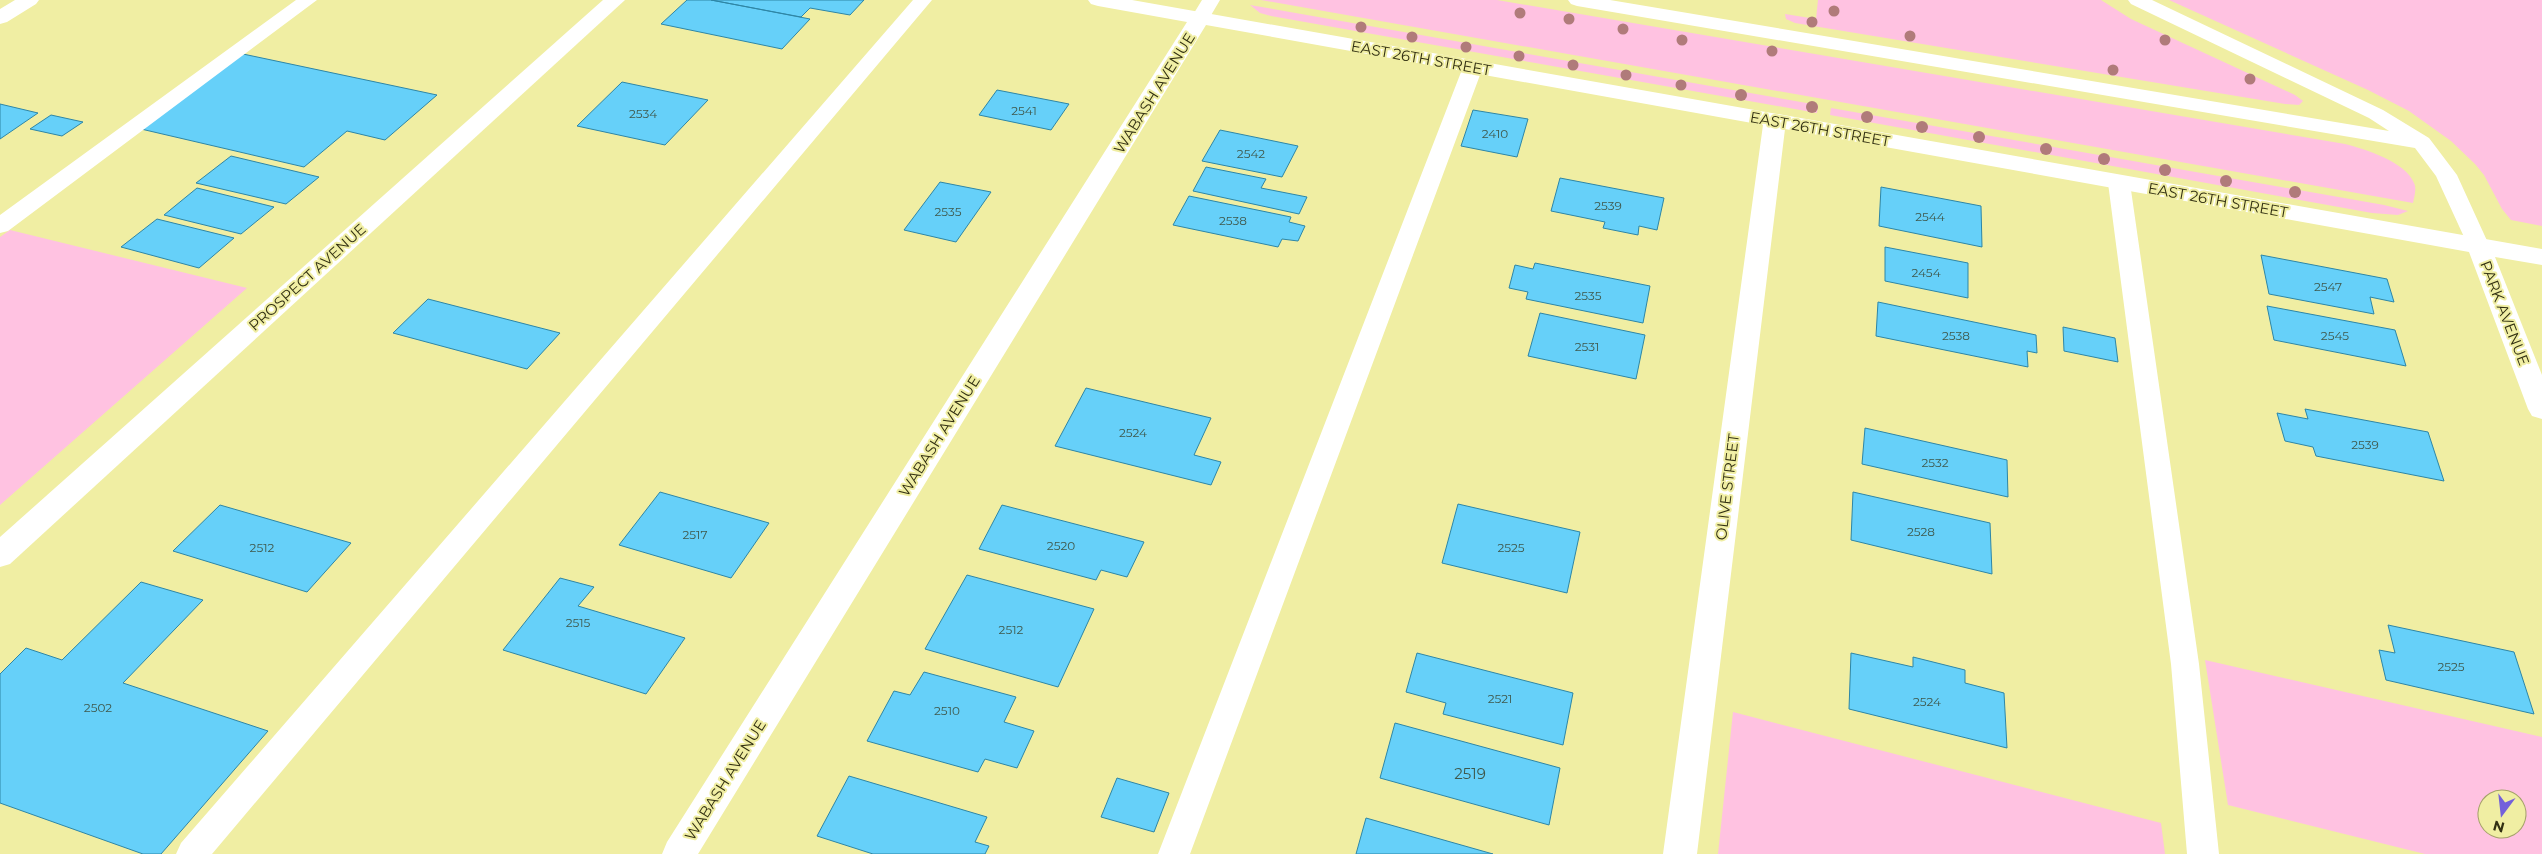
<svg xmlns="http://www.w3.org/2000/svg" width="2542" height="854" font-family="Montserrat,sans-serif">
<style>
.green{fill:#ffc2e1;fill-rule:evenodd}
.building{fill:#66d0f9;stroke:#2e86a6}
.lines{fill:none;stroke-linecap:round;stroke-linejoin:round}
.lane{fill:#fff;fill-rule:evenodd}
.street{fill:#fff;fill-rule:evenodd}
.secondary{fill:#fff;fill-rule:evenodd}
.tree{fill:#b07b7a}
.labels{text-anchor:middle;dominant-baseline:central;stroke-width:4;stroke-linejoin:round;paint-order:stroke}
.number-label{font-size:12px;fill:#3f584c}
.street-label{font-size:15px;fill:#323012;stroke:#f0eea3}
.near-number-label{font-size:15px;fill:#3f584c}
</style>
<rect width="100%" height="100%" fill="#f0eea3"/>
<path class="green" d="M1261,0h236l848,144c20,5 61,18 69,39 3,6 0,14 -1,20z
M1818,0h283l30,19 164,76 8,6 -4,4 -14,-1 -490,-81 -9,-4 -1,-5 31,5z
M2169,0h373v226l-31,-6 -9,-11 -18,-34 -9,-11 -24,-23 -42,-30 -41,-21z
M1250,5l568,100 -1,8 -546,-97 -11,-3z
M1831,108l553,97 24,6 -10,4 -26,-2 -542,-98z
M10,230l237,58 -247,217v-268z
M2205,660l337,77v117h-117l-197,-49zM2487,799h30v30h-30z
M1733,712l428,111 4,31h-447z"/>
<path class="building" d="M687,0h24l99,19 -28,30 -121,-25z
M711,0h153l-14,15 -40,-7 -9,9z
M243,54l194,41 -52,45 -38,-9 -43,36 -163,-38z
M622,82l86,18 -43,45 -88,-19z
M997,90l72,14 -18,26 -72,-15z
M0,104l38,9 -38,26z
M1473,110l55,9 -11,38 -56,-11z
M51,115l32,7 -21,14 -32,-7z
M1220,130l78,16 -16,31 -80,-16z
M231,156l88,21 -33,27 -90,-21z
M1206,167l60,12 -5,9 46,9 -8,17 -106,-23z
M1560,178l104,20 -7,32 -18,-4 -1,9 -35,-7 2,-6 -54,-11z
M940,182l51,10 -35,50 -52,-12z
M1881,187l100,19 1,41 -103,-21z
M197,188l77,19 -33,27 -77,-19z
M1189,196l102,21 -2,5 16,4 -7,15 -16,-2 -4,8 -105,-22z
M157,219l77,19 -35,30 -78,-21z
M1885,247l83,16v35l-83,-17z
M2261,255l126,24 7,23 -24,-5 4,17 -105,-20z
M1535,263l115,23 -7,37 -117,-24 2,-7 -19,-4 6,-23 18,4z
M428,299l132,34 -33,36 -134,-36z
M1878,302l158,33 1,18 -10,-2 1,16 -152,-31z
M2267,306l128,24 11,36 -132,-26z
M1540,313l105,22 -9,44 -108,-23z
M2063,327l52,11 3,24 -54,-11z
M1086,388l125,30 -17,37 27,7 -10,23 -156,-39z
M2305,409l123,23 16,49 -128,-25 -3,-9 -28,-6 -8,-28 31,6z
M1865,428l142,32 1,37 -146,-33z
M660,492l109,31 -38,55 -112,-33z
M1853,492l137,31 2,51 -141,-34z
M1458,504l122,28 -13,61 -125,-30z
M220,505l131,38 -44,49 -134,-41z
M1002,505l142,37 -17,35 -26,-7 -5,10 -117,-31z
M967,575l127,34 -36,78 -133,-38z
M560,578l34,9 -16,19 107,32 -39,56 -143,-44z
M141,582l62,18 -80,83 145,48 -107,123h-18l-143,-51v-129l26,-26 36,12z
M2388,625l126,27 20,62 -148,-34 -7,-30 16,3z
M1417,653l156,40 -10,52 -120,-31 3,-11 -40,-11z
M1851,653l62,14v-10l52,13v13l39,10 3,55 -158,-39z
M924,672l92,25 -12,25 30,9 -17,37 -32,-9 -7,13 -111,-31 27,-50 16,4z
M1395,723l165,45 -11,57 -169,-47z
M849,776l138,41 -12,25 14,4 -4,8h-112l-56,-18z
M1117,778l52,15 -15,39 -53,-15z
M1366,818l127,36h-137z"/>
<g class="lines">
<path class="lane" d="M296,0h21l-309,231 -8,2v-18z
M913,0h19l-720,854h-36l5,-11z
M1202,0h18l-13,22h-14l-2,-4z
M1568,0h42l779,131 -20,-13 -238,-114 -3,-4h24l231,110 46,28 28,37 32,70 -3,5 -8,2 -8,-2 -34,-74 -21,-28 -838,-142 -6,-2z
M1473,61l7,2 3,4 -293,787h-32l305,-787 3,-4z
M2119,176l8,2 3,5 69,481 20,190h-32l-16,-190 -63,-481 3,-5z"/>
<path class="street" d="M15,0h24l-3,4 -29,18 -7,2v-15z
M1088,0h44l1410,249v16l-47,-8 47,118v44l-10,-3 -4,-7 -59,-157 -684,-123 -88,725h-34l100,-729 -557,-100 -508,829h-36l5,-12 520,-820 -89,-16 -7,-2z"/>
<path class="secondary" d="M603,0h22l-615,564 -10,3v-30z"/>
</g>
<g class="tree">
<circle cx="1834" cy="11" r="5.5"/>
<circle cx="1520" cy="13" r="5.5"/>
<circle cx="1569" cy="19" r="5.5"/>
<circle cx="1812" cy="22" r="5.5"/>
<circle cx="1361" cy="27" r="5.5"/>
<circle cx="1623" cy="29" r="5.5"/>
<circle cx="1910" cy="36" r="5.5"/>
<circle cx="1412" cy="37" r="5.5"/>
<circle cx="1682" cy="40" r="5.5"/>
<circle cx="2165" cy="40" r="5.5"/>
<circle cx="1466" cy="47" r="5.5"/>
<circle cx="1772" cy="51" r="5.5"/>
<circle cx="1519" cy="56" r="5.5"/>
<circle cx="1573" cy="65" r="5.5"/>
<circle cx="2113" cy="70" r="5.5"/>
<circle cx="1626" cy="75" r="5.5"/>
<circle cx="2250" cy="79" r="5.5"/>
<circle cx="1681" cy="85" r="5.5"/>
<circle cx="1741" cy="95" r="6"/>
<circle cx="1812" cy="107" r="6"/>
<circle cx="1867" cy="117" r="6"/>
<circle cx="1922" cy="127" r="6"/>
<circle cx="1979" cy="137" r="6"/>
<circle cx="2046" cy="149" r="6"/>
<circle cx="2104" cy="159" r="6"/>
<circle cx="2165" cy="170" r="6"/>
<circle cx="2226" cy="181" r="6"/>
<circle cx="2295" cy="192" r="6"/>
</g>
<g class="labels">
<g class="number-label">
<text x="1024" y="110">2541</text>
<text x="643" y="113">2534</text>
<text x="1495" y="133">2410</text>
<text x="1251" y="153">2542</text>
<text x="1608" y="205">2539</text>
<text x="948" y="211">2535</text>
<text x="1930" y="216">2544</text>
<text x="1233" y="220">2538</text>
<text x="1926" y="272">2454</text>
<text x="2328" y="286">2547</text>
<text x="1588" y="295">2535</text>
<text x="1956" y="335">2538</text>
<text x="2335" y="335">2545</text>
<text x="1587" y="346">2531</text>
<text x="1133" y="432">2524</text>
<text x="2365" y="444">2539</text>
<text x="1935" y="462">2532</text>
<text x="1921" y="531">2528</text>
<text x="695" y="534">2517</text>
<text x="1061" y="545">2520</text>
<text x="262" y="547">2512</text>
<text x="1511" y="547">2525</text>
<text x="578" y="622">2515</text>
<text x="1011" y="629">2512</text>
<text x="2451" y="666">2525</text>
<text x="1500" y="698">2521</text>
<text x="1927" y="701">2524</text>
<text x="98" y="707">2502</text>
<text x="947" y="710">2510</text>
</g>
<g class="street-label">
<text transform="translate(1421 58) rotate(10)">EAST 26TH STREET</text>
<text transform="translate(1154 93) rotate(-58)">WABASH AVENUE</text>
<text transform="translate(1820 129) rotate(10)">EAST 26TH STREET</text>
<text transform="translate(2218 200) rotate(10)">EAST 26TH STREET</text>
<text transform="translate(307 277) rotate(-42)">PROSPECT AVENUE</text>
<text transform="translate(2505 313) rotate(69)">PARK AVENUE</text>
<text transform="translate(939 436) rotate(-58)">WABASH AVENUE</text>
<text transform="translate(1727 487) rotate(-83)">OLIVE STREET</text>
<text transform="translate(725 780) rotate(-58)">WABASH AVENUE</text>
</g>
<g class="near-number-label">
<text x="1470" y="773">2519</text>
</g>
</g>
<g transform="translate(2502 814) rotate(195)"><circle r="24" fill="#f0eea3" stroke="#a4a269"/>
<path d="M0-4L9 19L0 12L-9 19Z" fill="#7360da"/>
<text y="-8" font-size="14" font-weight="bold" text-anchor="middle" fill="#323012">N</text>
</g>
</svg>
